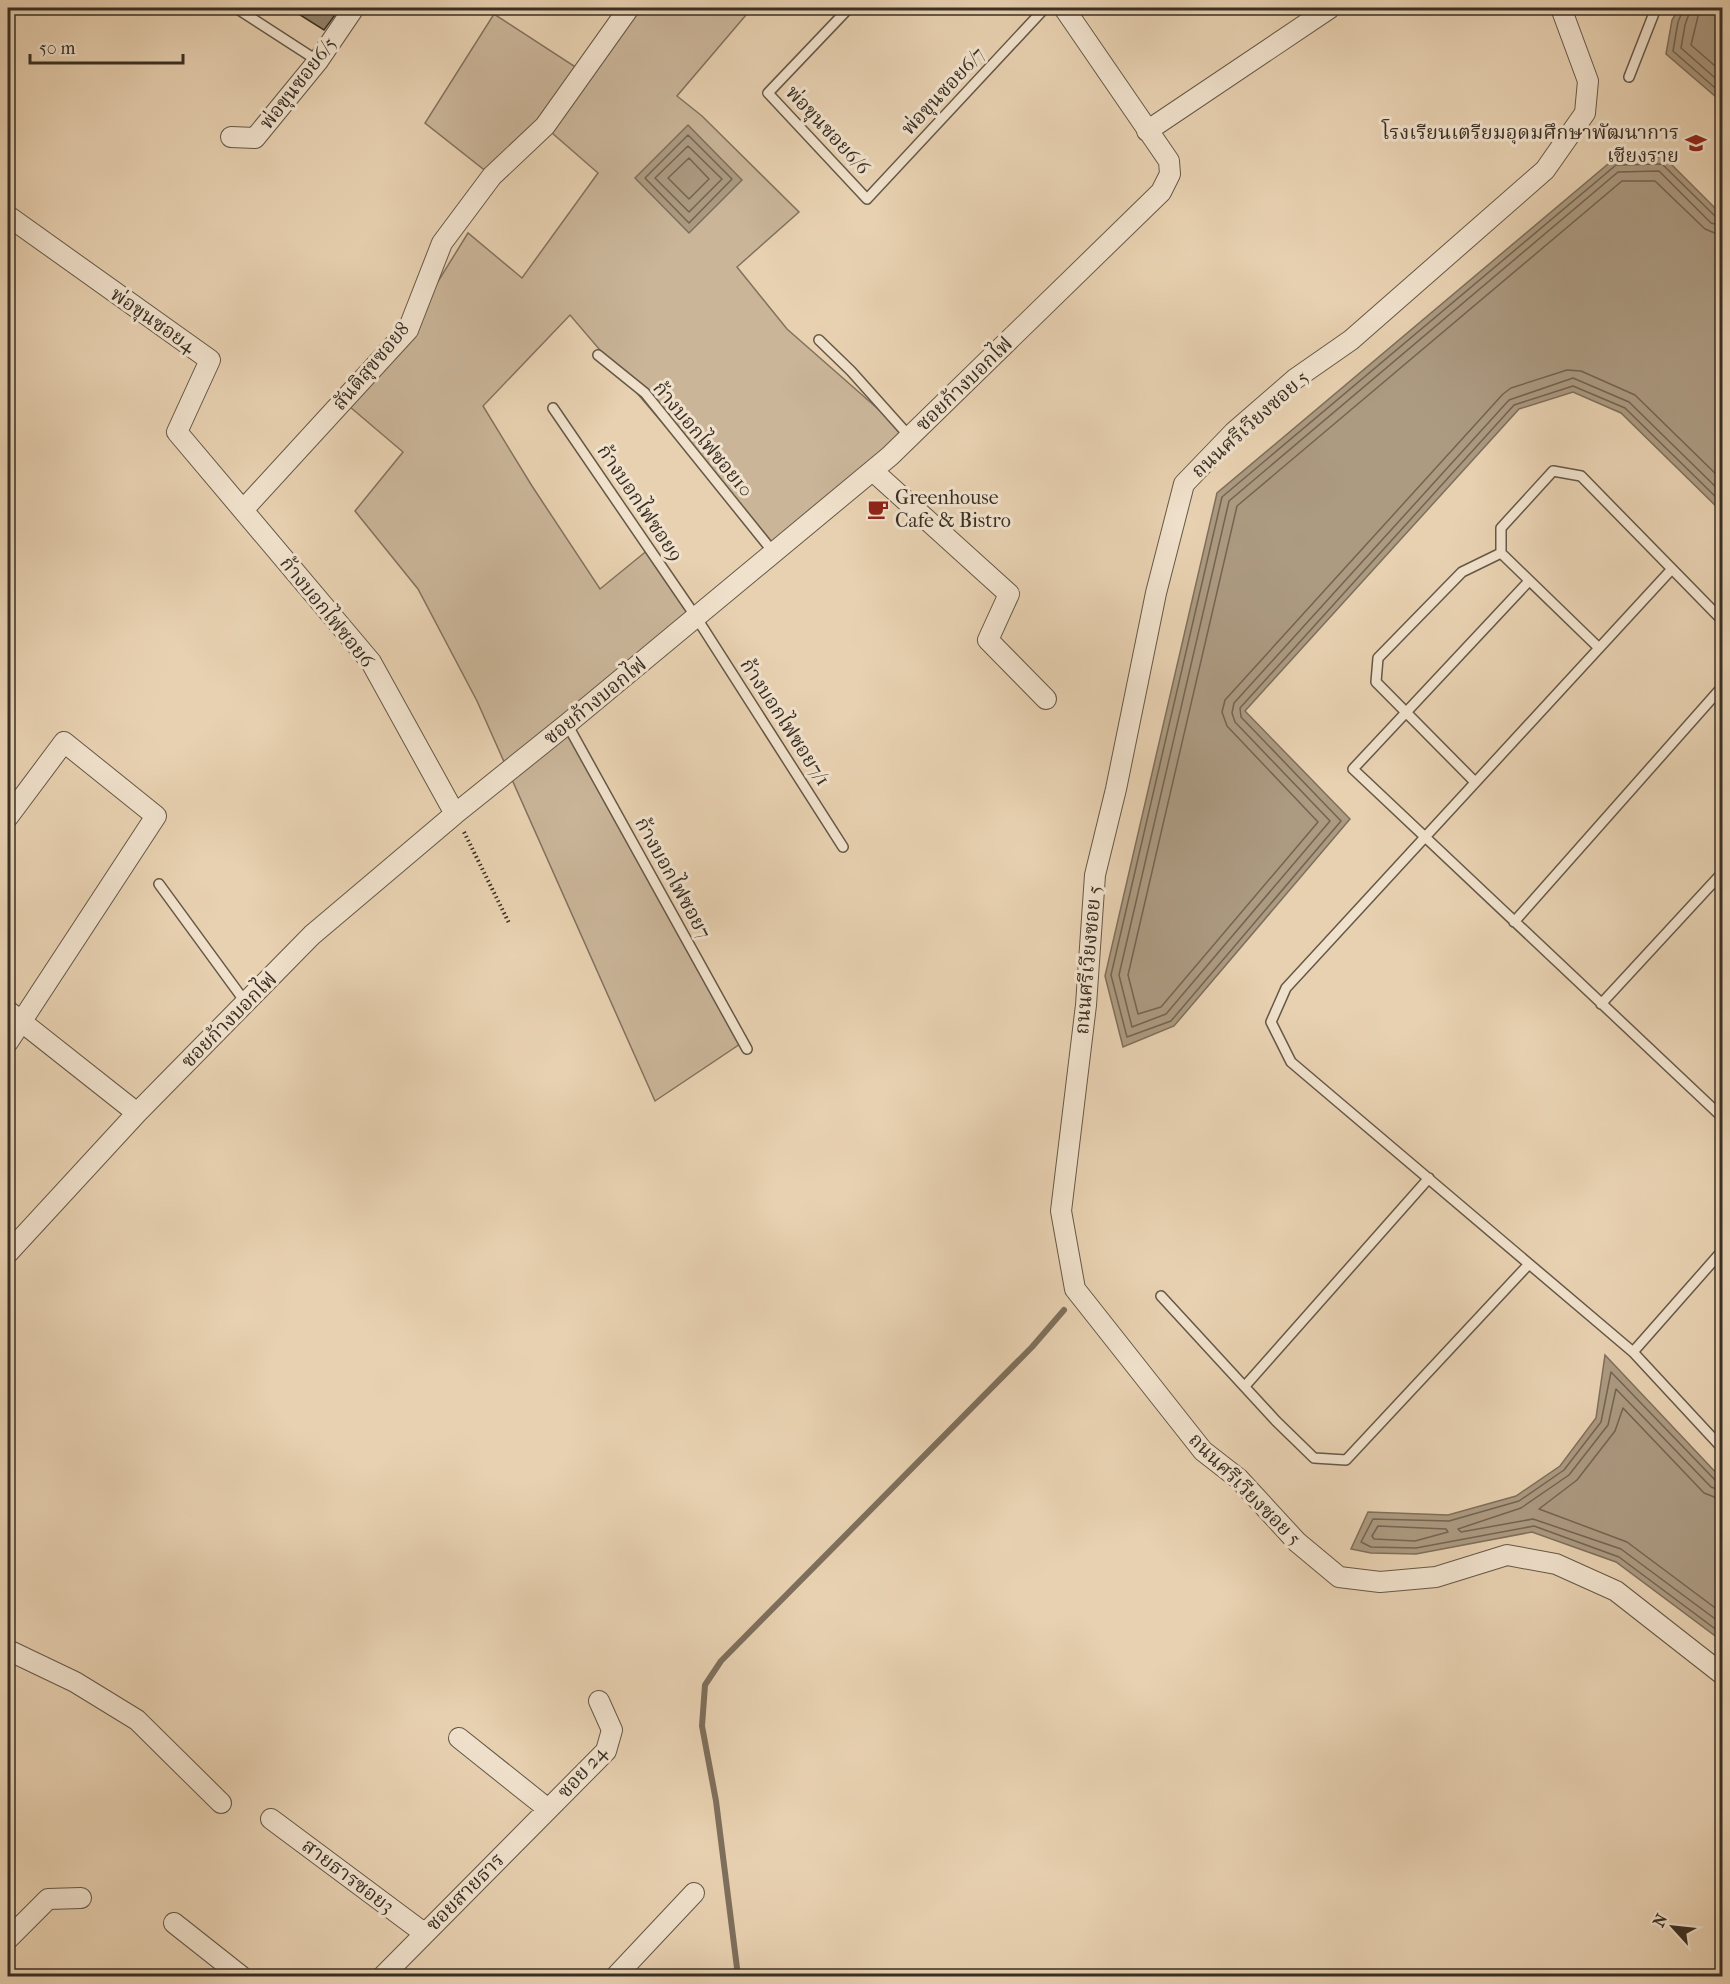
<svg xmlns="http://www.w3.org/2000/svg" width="1730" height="1984" font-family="'IM FELL French Canon','Noto Serif Thai',serif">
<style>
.green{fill:#cab599;stroke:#82725e;stroke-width:1.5}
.water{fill:#ac9a81;stroke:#7e6f5c;stroke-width:1.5}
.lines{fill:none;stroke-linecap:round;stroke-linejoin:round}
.shore{stroke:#726452;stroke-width:1.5}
.stream{stroke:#7e6f5c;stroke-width:6}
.building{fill:#94836d;stroke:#392f24;stroke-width:1.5}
.lane-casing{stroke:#655847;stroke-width:12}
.street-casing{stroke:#655847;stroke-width:22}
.path{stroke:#392f24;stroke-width:4;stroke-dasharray:1.5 3;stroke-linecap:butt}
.lane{stroke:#f0e1cc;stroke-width:9}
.street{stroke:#f0e1cc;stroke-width:20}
.labels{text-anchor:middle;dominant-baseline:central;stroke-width:6;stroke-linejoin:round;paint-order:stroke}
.street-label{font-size:20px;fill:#392f24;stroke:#f0e1cc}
.poi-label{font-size:20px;fill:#392f24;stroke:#f0e1cc;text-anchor:end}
</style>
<rect width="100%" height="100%" fill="#e8d1b1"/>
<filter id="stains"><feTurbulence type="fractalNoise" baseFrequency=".00333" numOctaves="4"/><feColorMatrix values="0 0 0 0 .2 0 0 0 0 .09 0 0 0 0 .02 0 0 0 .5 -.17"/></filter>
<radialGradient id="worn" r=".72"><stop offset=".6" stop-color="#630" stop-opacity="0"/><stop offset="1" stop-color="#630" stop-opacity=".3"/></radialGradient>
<path class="green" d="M629,8h123l-75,88 25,20 97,96 -62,55 50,62 123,108 -136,116 -204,-238 -87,91 49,80 68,103 49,-40 47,68 -129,107 176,318 -88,59 -178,-400 -59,-112 -63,-78 48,-59 -60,-51 65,-71 60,-97 54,45 76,-105 -54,-47 -52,50 -67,-53 69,-109 89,58z"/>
<path class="water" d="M1679,8h43v94l-56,-48 6,-34z
M688,125l54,55 -53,53 -54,-55z
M1664,157l58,58v297l-101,-99 -48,-21 -54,17 -274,302 105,108 -176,207 -51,21 -18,-71 112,-483 397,-334z
M1605,1355l117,124v162l-106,-79 -84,-30 -116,22 -45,-1 -20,-4 17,-37 80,3 68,-19 44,-30 36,-48z"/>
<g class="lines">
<path class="shore" d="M1684,8l-6,14 -5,29 49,43
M1691,8l-6,17 -4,23 41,36
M1700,8l-9,37 31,27
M688,135l44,44 -43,44 -44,-45z
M688,146l34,33 -33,33 -34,-34z
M689,158l20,21 -20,20 -21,-21z
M1722,219l-6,-2 -54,-53 -46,1 -394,332 -111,478 16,62 44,-16 170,-200 -100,-104 -1,-9 274,-303 59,-19 52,22 97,95
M1722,226l-11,-3 -52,-52 -41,1 -389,329 -110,474 13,52 34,-13 164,-193 -95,-99 -3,-9 2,-10 275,-303 64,-22 56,24 93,91
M1722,236l-17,-7 -50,-48h-33l-385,325 -109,469 10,39 23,-7 157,-185 -91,-96 -5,-14 3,-12 278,-306 8,-6 56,-18 14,1 54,24 87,85
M1722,1483l-6,-2 -105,-109 -10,50 -37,48 -45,31 -70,20 -76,-2 -12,23 10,5 45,1 118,-22 85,31 103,77
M1722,1491l-11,-4 -95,-98 -8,36 -39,50 -48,33 -63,21 3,3 72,-13 88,30 101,75
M1722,1500l-18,-7 -81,-85 -8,23 -38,49 -38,29 88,33 95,71
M1378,1526l68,3 2,3 -33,9 -41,-2 -2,-3z"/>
<path class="stream" d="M738,1976l-22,-175 -14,-75 3,-41 16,-24 311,-314 32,-37"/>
</g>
<path class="building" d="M289,8h51l-16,22z"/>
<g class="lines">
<defs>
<path id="lane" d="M236,8l82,53
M849,8l-81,85 99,106 178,-191
M1629,77l27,-69
M819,340l32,31 59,66
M598,355l47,38 129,160
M553,408l143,209 147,230
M1671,570l-385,418 -15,34 20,40 342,290 89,96
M1529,581l-176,188 369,348
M1599,648l-98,-95v-25l52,-57 28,5 141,144
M567,724l180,325
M1475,782l-99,-100 2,-24 84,-86 39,-19
M159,884l87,119
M1514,922l208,-235
M1601,1004l121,-131
M1161,1296l115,125 38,37 32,2 183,-196
M1633,1352l89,-101
M1245,1386l184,-208"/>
<path id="street" d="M1561,8l27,73 -3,32 -40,57 -194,170 -56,39 -61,53 -50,52 -28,109 -40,196 -21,86 -9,130 -25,206 14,78 128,162 36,28 58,63 42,35 41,5 56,-5 71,-22 49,9 60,27 106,83
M1147,131l183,-123
M231,137l24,1 63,-77 36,-53
M8,216l202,144 -33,72 194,230 84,152
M873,471l136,123 -21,46 58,59
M243,510l165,-180 34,-87 50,-67 53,-50 84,-118
M8,817l56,-75 92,74 -148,226
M8,1011l129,102
M8,1253l129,-140 175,-178 143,-121 112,-90 323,-268 271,-264 9,-18 -1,-13 -105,-153
M8,1650l67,32 62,38 84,83
M459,1738l89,71
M271,1819l153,114
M174,1923l67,53
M8,1939l40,-40 33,-1
M383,1976l223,-225 6,-21 -13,-29
M616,1976l78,-83"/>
</defs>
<use href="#lane" class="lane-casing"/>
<use href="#street" class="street-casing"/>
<path class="path" d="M464,832l45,91"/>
<use href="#lane" class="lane"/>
<use href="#street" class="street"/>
</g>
<defs>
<symbol id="school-bare" viewBox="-9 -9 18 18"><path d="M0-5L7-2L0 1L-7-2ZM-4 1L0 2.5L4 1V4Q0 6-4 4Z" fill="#8f2418" stroke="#f0e1cc" stroke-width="2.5" paint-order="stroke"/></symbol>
<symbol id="cafe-bare" viewBox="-9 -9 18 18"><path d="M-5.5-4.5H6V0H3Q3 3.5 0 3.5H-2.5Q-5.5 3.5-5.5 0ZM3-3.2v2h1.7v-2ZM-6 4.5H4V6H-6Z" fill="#8f2418" stroke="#f0e1cc" stroke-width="2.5" paint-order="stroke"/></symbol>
</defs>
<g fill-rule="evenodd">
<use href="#school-bare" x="1681" y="128" width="30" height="30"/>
<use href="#cafe-bare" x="863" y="494" width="30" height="30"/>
</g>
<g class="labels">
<g class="street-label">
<text transform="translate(298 83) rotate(-52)">พ่อขุนซอย6/5</text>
<text transform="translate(943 91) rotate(-47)">พ่อขุนซอย6/7</text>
<text transform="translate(828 130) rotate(47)">พ่อขุนซอย6/6</text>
<text transform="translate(153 320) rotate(35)">พ่อขุนซอย4</text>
<text transform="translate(371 366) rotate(-50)">สันติสุขซอย8</text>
<text transform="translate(964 384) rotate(-44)">ซอยก้างบอกไฟ</text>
<text transform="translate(1250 424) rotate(-42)">ถนนศรีเวียงซอย 5</text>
<text transform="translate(703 439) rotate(50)">ก้างบอกไฟซอย10</text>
<text transform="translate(640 503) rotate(56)">ก้างบอกไฟซอย9</text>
<text transform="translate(327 612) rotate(51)">ก้างบอกไฟซอย6</text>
<text transform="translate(595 701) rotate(-39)">ซอยก้างบอกไฟ</text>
<text transform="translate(785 722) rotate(57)">ก้างบอกไฟซอย7/1</text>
<text transform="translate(673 878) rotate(61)">ก้างบอกไฟซอย7</text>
<text transform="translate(1088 960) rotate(-85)">ถนนศรีเวียงซอย 5</text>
<text transform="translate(229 1020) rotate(-45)">ซอยก้างบอกไฟ</text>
<text transform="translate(1245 1489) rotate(45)">ถนนศรีเวียงซอย 5</text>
<text transform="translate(582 1772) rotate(-48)">ซอย 24</text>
<text transform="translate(348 1876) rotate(37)">สายธารซอย3</text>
<text transform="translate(465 1892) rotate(-45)">ซอยสายธาร</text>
</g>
<g class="poi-label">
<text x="1679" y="132">โรงเรียนเตรียมอุดมศึกษาพัฒนาการ<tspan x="1679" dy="23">เชียงราย</tspan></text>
<text x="895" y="497" text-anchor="start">Greenhouse<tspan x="895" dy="23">Cafe &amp; Bistro</tspan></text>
</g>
</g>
<rect width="1730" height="1984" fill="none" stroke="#e8d1b1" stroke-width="30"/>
<rect x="9" y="9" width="1712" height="1966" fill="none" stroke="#392f24" stroke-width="3"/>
<rect x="15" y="15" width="1700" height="1954" fill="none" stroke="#392f24" stroke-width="1.5"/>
<g transform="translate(1673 1927) rotate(297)" stroke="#f0e1cc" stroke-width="4.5" paint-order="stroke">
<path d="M0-4.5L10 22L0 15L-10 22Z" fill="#392f24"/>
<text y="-9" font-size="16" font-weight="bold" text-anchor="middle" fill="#392f24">N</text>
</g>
<path d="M30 54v9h153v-9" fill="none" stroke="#392f24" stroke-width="3"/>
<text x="39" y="54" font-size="18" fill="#392f24" stroke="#f0e1cc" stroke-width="4.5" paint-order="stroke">50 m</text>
<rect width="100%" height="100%" filter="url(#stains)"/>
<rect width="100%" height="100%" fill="url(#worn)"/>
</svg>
